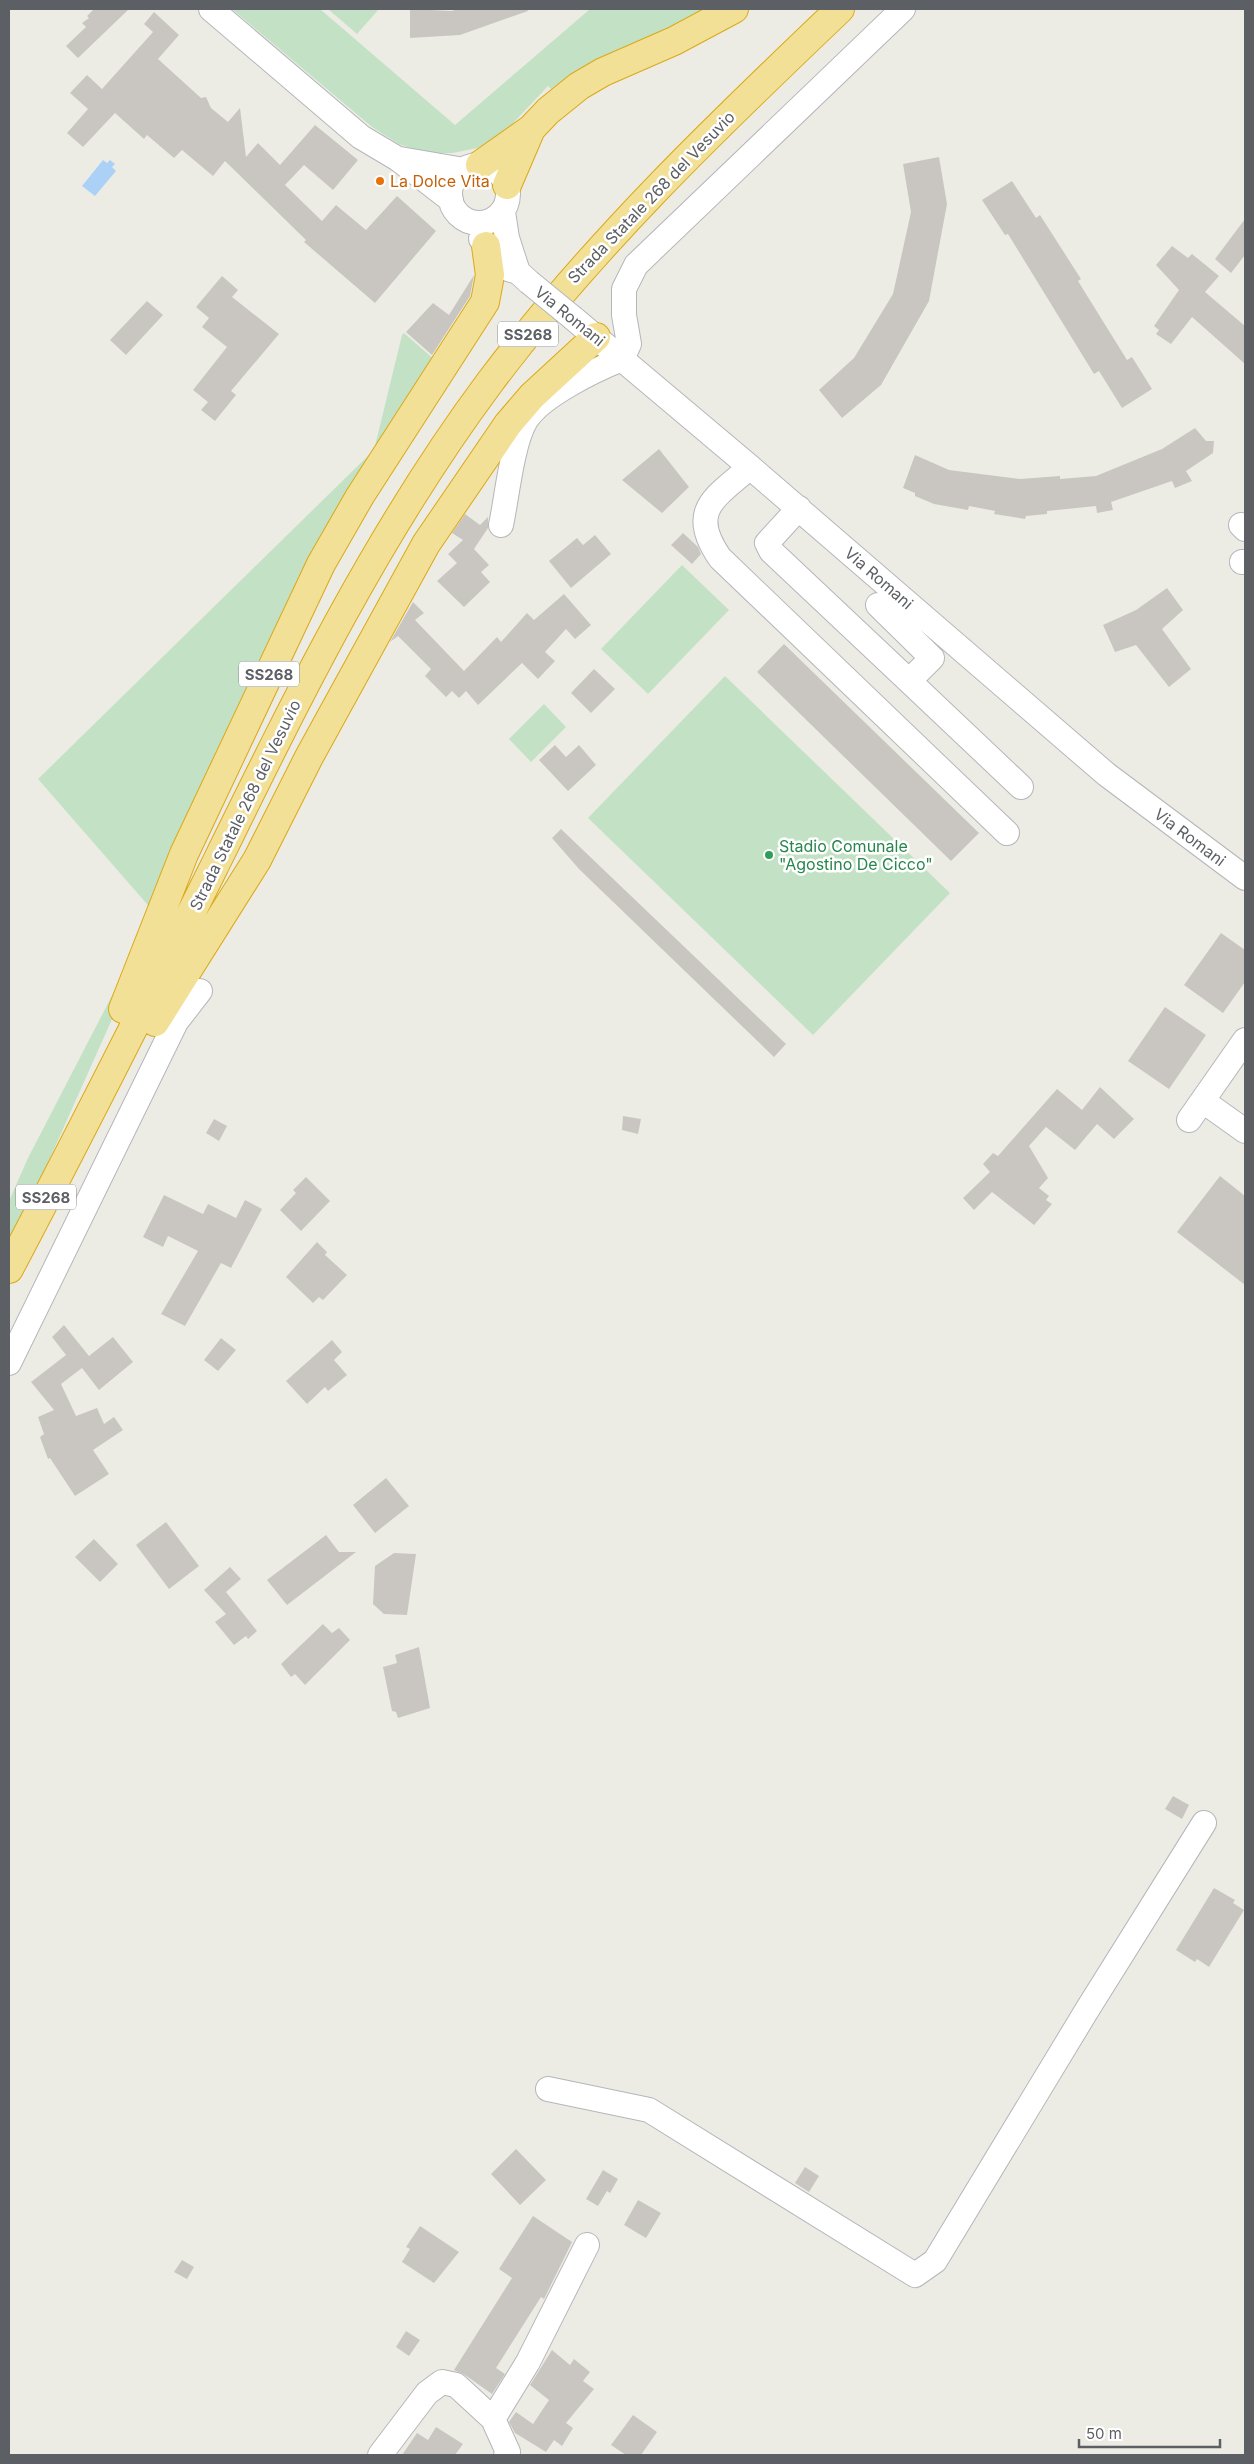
<svg xmlns="http://www.w3.org/2000/svg" width="1254" height="2464" font-family="Inter,sans-serif">
<style>
.green{fill:#c3e2c5}
.water{fill:#abd2f6}
.building{fill:#c9c6c1}
.lines{fill:none;stroke-linecap:round;stroke-linejoin:round}
.minor-casing{stroke:#b4b6ba;stroke-width:26}
.highway-casing{stroke:#dba816;stroke-width:30}
.minor{stroke:#fff;stroke-width:24}
.highway{stroke:#f2e096;stroke-width:28}
.minor-bridge-casing{stroke:#b4b6ba;stroke-width:26;stroke-linecap:butt}
.minor-bridge{stroke:#fff;stroke-width:24}
.food-dot{fill:#e8710a;stroke:#fff;stroke-width:2}
.leisure-dot{fill:#2e9e5b;stroke:#fff;stroke-width:2}
.labels{text-anchor:middle;dominant-baseline:central;stroke-width:5;stroke-linejoin:round;paint-order:stroke}
.shield{fill:#fff;stroke:#8d8f92;stroke-width:1}
.shield-label{font-size:15px;font-weight:bold;fill:#5c5f63}
.food-label{font-size:16px;fill:#c56008;stroke:#fff;text-anchor:start}
.street-label{font-size:16px;fill:#5c5f63;stroke:#fff}
.leisure-label{font-size:16px;fill:#27864d;stroke:#fff;text-anchor:start}
</style>
<rect width="100%" height="100%" fill="#edece4"/>
<path class="green" d="M232,9h88l135,116 135,-116h119l-132,61 -26,19 -3,-3 -49,52 -21,10 -26,5h-28l-25,-9 -27,-17z
M328,9h51l-22,25z
M404,333l32,28 -283,550 -115,-132 336,-329 28,-115z
M682,565l47,45 -81,84 -47,-45z
M725,676l225,217 -137,142 -225,-217z
M544,704l22,23 -35,35 -22,-23z
M147,928l3,6 -116,260 -25,47v-40l19,-43z"/>
<path class="water" d="M103,160l4,3 3,-3 5,4 -3,3 4,4 -21,25 -13,-10z"/>
<path class="building" d="M94,9h35l-51,49 -12,-12 20,-19 -4,-4 7,-5 -2,-2z
M410,9l42,2 5,-2h70l1,2 -68,24 -50,3z
M154,12l25,23 -21,24 43,39 5,-1 5,11 17,14 12,-14 6,49 12,-14 22,22 35,-40 43,35 -25,30 -29,-25 -19,20 37,36 14,-16 30,25 31,-34 39,35 -61,72 -71,-61 2,-2 -81,-79 -12,15 -31,-26 -8,8 -27,-23 -3,4 -29,-26 -32,34 -16,-14 21,-24 -18,-16 17,-18 15,14 51,-57 -9,-8z
M939,157l8,47 -18,97 -48,84 -39,33 -23,-28 35,-32 39,-64 18,-82 -8,-48z
M1012,181l24,37 4,-3 41,64 -3,2 49,79 5,-3 20,32 -30,19 -23,-37 -5,3 -86,-140 -3,1 -23,-35z
M1245,219v36l-14,18 -16,-14z
M1172,246l16,12 4,-4 27,22 -14,16 40,34v38l-53,-47 -21,27 -15,-10 3,-4 -5,-4 25,-36 -23,-25z
M474,275l-4,21 -38,59 -26,-23 27,-29 16,12z
M222,276l16,14 -6,7 47,37 -48,57 5,4 -21,26 -14,-11 7,-8 -15,-12 34,-43 -25,-20 7,-9 -13,-11z
M147,301l16,14 -37,40 -16,-15z
M1195,428l11,13h8l-1,12 -27,18 6,10 -17,7 -3,-7 -61,21 2,8 -16,3 -1,-7 -49,5v3l-21,2 -1,3 -31,-5 1,-3 -26,-5 -1,4 -34,-6 -19,-8v-3l-12,-5 12,-33 34,15 71,9 40,-3v3l36,-3 66,-27z
M659,449l30,38 -27,26 -40,-33z
M465,514l15,11 8,-8v11l-14,21 15,16 -8,7 9,10 -26,25 -27,-26 20,-18 -9,-9 15,-14 -11,-7z
M683,533l15,14 3,7 -9,10 -21,-19z
M595,535l16,19 -40,34 -22,-27 28,-23 6,7z
M1167,588l16,22 -21,19 29,40 -22,18 -33,-42 -21,7 -12,-27 33,-15z
M564,594l27,31 -16,14 -9,-10 -21,23 10,9 -17,18 -16,-16 -44,42 -12,-14 -7,7 -7,-7 -6,6 -21,-21 6,-7 -33,-33 -8,6 23,-40 11,11 -9,7 49,51 33,-34 4,5 26,-29 7,7z
M784,644l195,189 -28,28 -194,-189z
M594,669l21,20 -24,24 -20,-20z
M555,745l11,12 13,-12 17,20 -28,26 -29,-31z
M561,829l225,215 -12,13 -195,-188 -27,-31z
M1221,933l24,17v32l-22,31 -39,-28z
M1165,1007l41,28 -37,54 -41,-28z
M1100,1087l34,32 -20,20 -17,-15 -22,26 -29,-23 -17,19 19,32 -9,10 10,8 -3,4 6,4 -18,21 -42,-33 -18,18 -11,-12 27,-26 -7,-8 10,-11 5,3 59,-67 25,21z
M623,1116l18,3 -3,15 -16,-4z
M214,1119l13,7 -8,15 -13,-8z
M1220,1176l25,20v89l-68,-53z
M306,1177l24,24 -29,30 -21,-21 16,-17 -3,-3z
M164,1195l39,19 5,-10 28,14 9,-18 17,9 -31,59 -10,-5 -36,63 -24,-12 37,-63 -30,-15 -5,11 -20,-10z
M317,1242l10,10 -2,3 22,20 -24,25 -4,-3 -6,6 -27,-26z
M64,1325l25,31 24,-19 20,25 -34,28 -17,-22 -21,16 15,32 21,-8 7,16 10,-7 9,13 -30,20 16,24 -34,22 -25,-38 -2,1 -8,-22 4,-3 -6,-17 16,-7 -23,-28 35,-27 -14,-18z
M221,1338l15,12 -18,21 -14,-11z
M332,1340l10,12 -8,8 13,15 -19,16 -3,-4 -18,17 -21,-23z
M386,1478l23,28 -34,27 -22,-28z
M166,1522l33,44 -30,23 -33,-44z
M326,1535l13,17h17l-69,53 -20,-25z
M94,1539l24,25 -18,18 -25,-25z
M394,1553l22,1 -9,61 -23,-1 -11,-10 2,-38z
M230,1567l11,12 -15,13 31,39 -9,8 -2,-3 -12,9 -19,-23 11,-8 -22,-24z
M323,1624l9,9 7,-5 11,12 -45,45 -10,-11 -4,3 -10,-13z
M419,1647l11,61 -32,10 -2,-6 -4,-1 -9,-44 14,-4 -2,-8z
M1173,1796l16,9 -7,14 -17,-10z
M1214,1888l21,12 -2,3 11,7 -35,57 -12,-8 -2,3 -19,-12z
M516,2149l30,31 -26,25 -29,-31z
M805,2167l14,9 -10,16 -14,-9z
M603,2170l15,9 -8,14 -3,-2 -9,15 -12,-7z
M638,2200l23,13 -15,25 -22,-13z
M533,2216l39,26 -28,57 -3,-2 -45,71 9,6 -13,20 -27,-19 -11,-5 58,-92 -13,-9z
M420,2226l39,26 -25,31 -32,-21 8,-13 -4,-2z
M182,2260l12,7 -7,12 -13,-7z
M406,2331l14,9 -11,16 -13,-9z
M552,2350l18,15 4,-6 16,13 -7,9 11,8 -28,34 7,5 -11,18 -8,-6 -8,12 -31,-19 -6,-11 7,-10 17,12 16,-24 -19,-15z
M633,2415l24,17 -16,23h-15l-15,-10z
M436,2427l27,17 -8,11h-53l15,-22 11,7z"/>
<g class="lines">
<defs>
<path id="minor" d="M211,9l150,128 37,22 53,41
M400,159l64,11
M450 194a29 29 0 1 1 58 0a29 29 0 1 1-58 0Z
M503,212l4,26 11,34
M481,239l27,30 10,3 11,10
M573,318l177,149 356,307 139,104
M750,467c-35,31 -63,43 -30,91l287,275
M799,508l-32,35 4,8 138,130 23,-23 -54,-53
M501,525c6,-28 11,-82 25,-105 16,-25 69,-50 96,-61l7,-15 -5,-29v-26l12,-24 267,-256
M1241,525l4,4
M1242,562h3
M909,681l112,106
M1203,1101l42,30
M1189,1120l56,-80
M9,1363l167,-341 24,-31
M548,2089l101,21 266,165 20,-14 152,-251 117,-187
M493,2419l35,-57 59,-117
M380,2455l47,-62 15,-11 14,3 37,34 15,33 -2,3"/>
<path id="highway" d="M480,165l51,-36 17,-18 31,-25 24,-14 71,-31 60,-32
M507,185l24,-56
M123,1009l61,-155 137,-290 39,-68 125,-194 5,-27 -4,-29
M155,1022l102,-162 52,-103 117,-213 82,-120 24,-28 64,-59
M9,1269c70,-133 138,-267 205,-402 82,-167 164,-335 276,-485 103,-137 226,-255 350,-373"/>
</defs>
<use href="#minor" class="minor-casing"/>
<use href="#highway" class="highway-casing"/>
<use href="#minor" class="minor"/>
<use href="#highway" class="highway"/>
<defs>
<path id="minor-bridge" d="M529,282l44,36"/>
</defs>
<use href="#minor-bridge" class="minor-bridge-casing"/>
<use href="#minor-bridge" class="minor-bridge"/>
</g>
<circle class="food-dot" cx="380" cy="181" r="5"/>
<circle class="leisure-dot" cx="769" cy="855" r="5"/>
<g class="labels">
<g class="shield">
<rect x="498" y="321.5" width="60" height="25" rx="4"/>
<rect x="239" y="661.5" width="60" height="25" rx="4"/>
<rect x="16" y="1184.5" width="60" height="25" rx="4"/>
</g>
<g class="shield-label">
<text x="528" y="334">SS268</text>
<text x="269" y="674">SS268</text>
<text x="46" y="1197">SS268</text>
</g>
<g class="food-label">
<text x="390" y="181">La Dolce Vita</text>
</g>
<g class="street-label">
<text transform="translate(651 197) rotate(-46)">Strada Statale 268 del Vesuvio</text>
<text transform="translate(570 316) rotate(39)">Via Romani</text>
<text transform="translate(879 578) rotate(41)">Via Romani</text>
<text transform="translate(245 805) rotate(-64)">Strada Statale 268 del Vesuvio</text>
<text transform="translate(1190 837) rotate(37)">Via Romani</text>
</g>
<g class="leisure-label">
<text x="779" y="846">Stadio Comunale<tspan x="779" dy="18">"Agostino De Cicco"</tspan></text>
</g>
</g>
<rect width="1254" height="2464" fill="none" stroke="#5c5f63" stroke-width="20"/>
<path d="M1079 2439v8h141v-8" fill="none" stroke="#5c5f63" stroke-width="2.5"/>
<text x="1086" y="2439" font-size="15" fill="#5c5f63" stroke="#ffffff" stroke-width="4" paint-order="stroke">50 m</text>
</svg>
